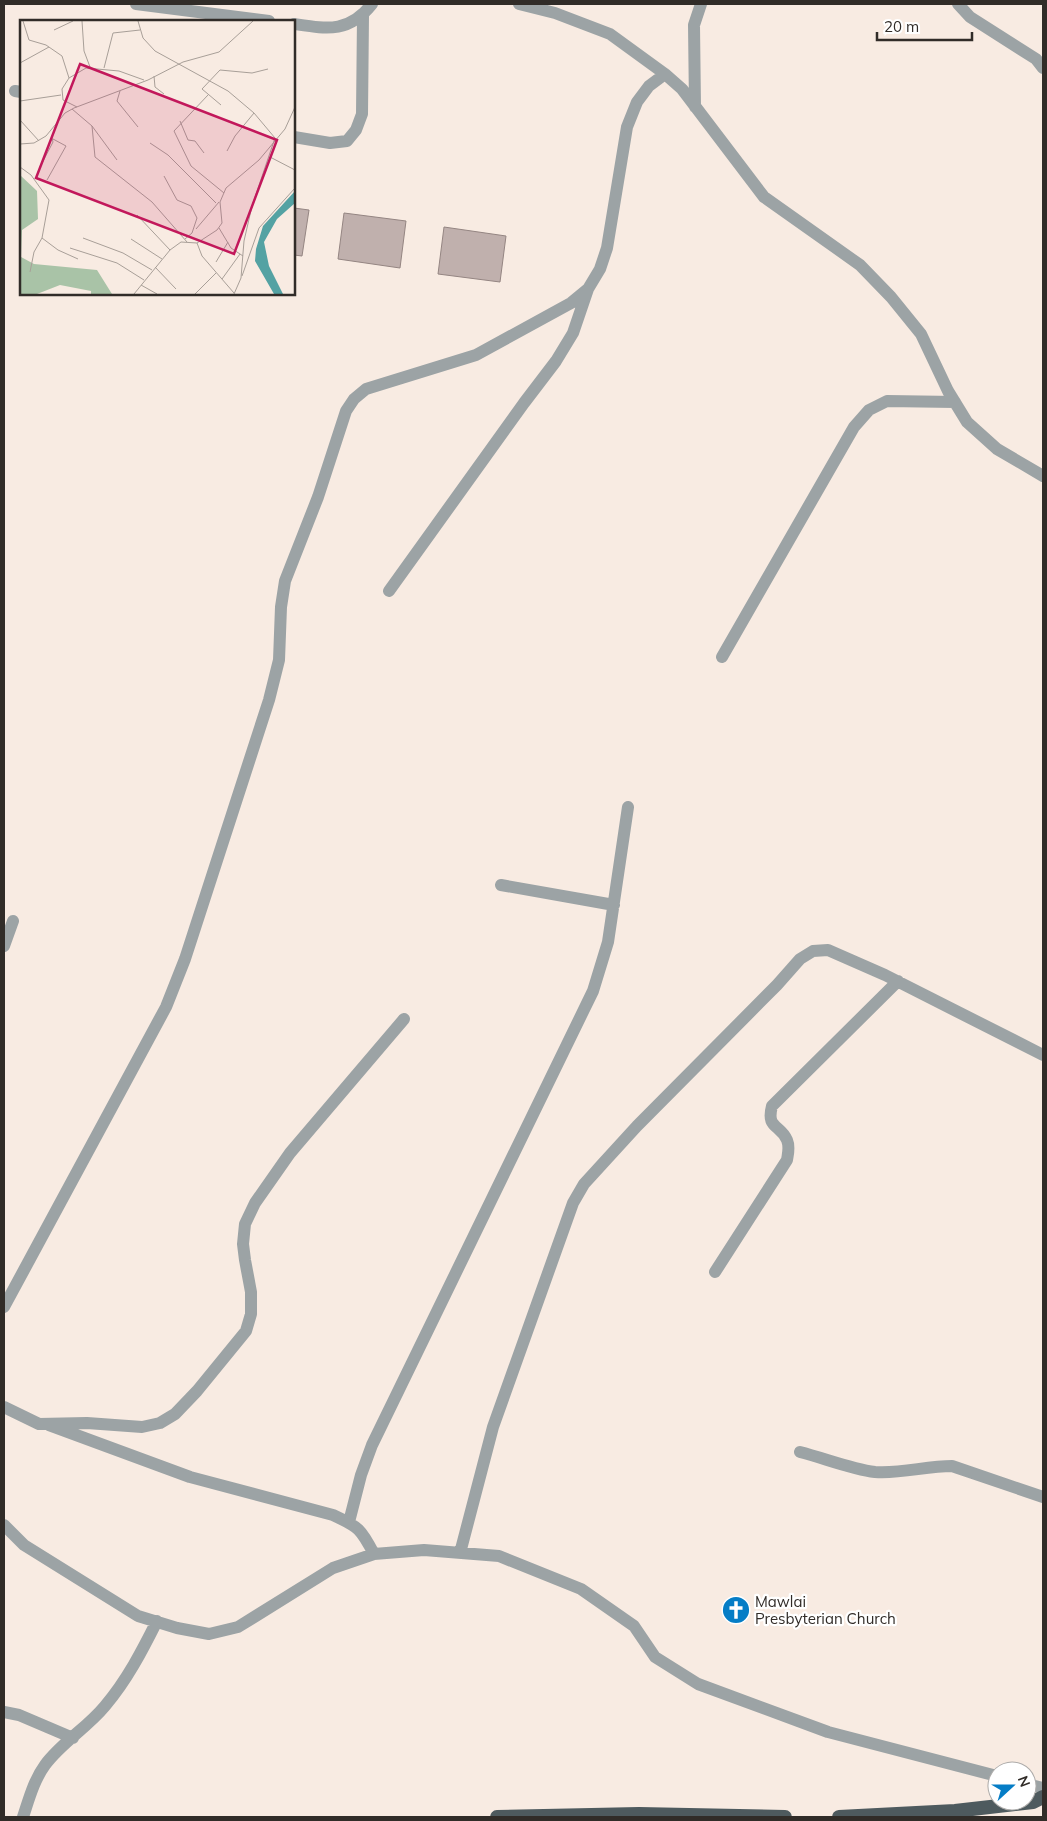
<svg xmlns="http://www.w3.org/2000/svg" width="1047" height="1821" font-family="Mulish,sans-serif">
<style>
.building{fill:#c0b0ad;stroke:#948582}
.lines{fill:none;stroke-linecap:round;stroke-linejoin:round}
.minor{stroke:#9ca3a5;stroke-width:12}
.trunk{stroke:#4e5a5e;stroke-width:14}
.labels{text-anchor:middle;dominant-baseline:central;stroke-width:4.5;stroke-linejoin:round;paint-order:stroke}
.poi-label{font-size:15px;fill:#312c28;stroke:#fff;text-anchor:start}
.inset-road{fill:none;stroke:#a89f98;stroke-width:1}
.view{fill:#c2185b;fill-opacity:0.15;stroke:#c2185b;stroke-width:2.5}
.inset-edge{fill:none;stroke:#312c28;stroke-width:2.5}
</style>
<rect width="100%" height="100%" fill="#f8ebe2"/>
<path class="building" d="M294,208l15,2 -7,46 -8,-1z
M344,213l62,8 -6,47 -62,-9z
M444,227l62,9 -6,46 -62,-8z"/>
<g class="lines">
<path class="minor" d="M136,4l133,17
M519,4l36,9 55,21 55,40 17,15 82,108 96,68 31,32 30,37 27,57 19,31 30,27 46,27
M958,4l12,13 66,42 7,9
M294,24c34,5 55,9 78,-20
M15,91l6,1
M695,107l-1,-82 7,-21
M294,137l36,6 17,-2 9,-11 6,-16 1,-98
M389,591l135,-188 32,-42 17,-28 15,-44
M722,657l132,-230 15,-17 18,-9 68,1
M501,885l113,20
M4,946l9,-25
M715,1272l72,-112c1,-7 3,-13 0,-20 -7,-16 -21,-11 -15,-34l126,-125
M4,1307l162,-300 19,-48 84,-259 10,-40 2,-53 4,-26 33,-84 28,-86 8,-12 12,-10 110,-34 95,-52 17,-14 12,-20 7,-21 20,-121 10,-25 12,-16 16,-12
M4,1407l35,17 48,-1 55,4 18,-4 15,-9 22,-23 49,-60 5,-17v-22l-6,-32 -2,-16 2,-20 10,-21 35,-50 114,-134
M49,1425l141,52 143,38c26,12 28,14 41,39
M800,1452c24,6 51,17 75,20 26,2 51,-6 77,-6l91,31
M349,1522l12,-47 11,-30 221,-454 15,-49 20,-135
M4,1525l20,20 114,71 39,12 32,6 29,-7 95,-59 41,-14 50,-4 75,6 82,33 53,37 21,31 43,27 130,48 169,44
M460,1553l33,-126 80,-224 11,-19 53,-58 140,-141 23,-26 13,-8 15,-1 57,25 158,80
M4,1712l15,3 54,23
M1027,1784l16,4
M23,1817c6,-18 11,-37 22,-52 17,-23 42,-37 60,-59 22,-26 37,-55 52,-85"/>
<path class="trunk" d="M497,1817l142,-3 146,3
M839,1817l116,-6 78,-9 10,-5"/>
</g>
<defs>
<symbol id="church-disc" viewBox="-11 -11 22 22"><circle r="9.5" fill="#057dc6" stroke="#fff"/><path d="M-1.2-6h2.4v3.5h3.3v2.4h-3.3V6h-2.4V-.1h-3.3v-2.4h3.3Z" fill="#fff"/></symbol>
</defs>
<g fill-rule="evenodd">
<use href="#church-disc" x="720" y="1594" width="32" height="32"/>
</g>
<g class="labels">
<g class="poi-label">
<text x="755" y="1601">Mawlai<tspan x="755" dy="17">Presbyterian Church</tspan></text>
</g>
</g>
<g transform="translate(20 20)">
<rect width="275" height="275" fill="#f8ebe2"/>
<path d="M0,155l17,16 1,28 -16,11 -1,27 13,7 63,6 15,24h-21v-3l-31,-6 -23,9h-17z" fill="#a9c3a7"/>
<path d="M275,171v12l-18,16 -13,23 5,24 14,28h-9l-19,-33 1,-12 7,-23z" fill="#54a2a3"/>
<path class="inset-road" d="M3,1l6,19 17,5 16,11 7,22M62,1l2,30 6,16M118,1l5,17 12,13 73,40 26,22 21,25 -23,68 -8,35 -3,37 -7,16M34,10l19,-9M0,43l29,-16M84,48l9,-35 27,-3M134,56l1,11 9,7M100,71l-3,10 21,26M188,75l-34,36 17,35 33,27M0,81l41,-6M201,85l-19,-16 18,-19 32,3 16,-4M57,87l-14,-7 -1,-11 7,-11 17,-10 33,3 25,9M52,89l20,17 3,31 57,45 35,40M0,100l19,21M160,101l8,19 7,1 9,12M72,106l25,34M130,123l18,12 48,48M0,124l14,-1 12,-7 19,-23 9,-5 74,-28 35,-18 36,-10 34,-31M207,131l8,-15 19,-23M250,137l25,13M0,147l11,8 18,25 -7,38 16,12 20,9M20,147l13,-25 -1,-4M144,156l13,24 14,6 6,12 -5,15 -7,6M27,160l19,-34 -13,-7M117,195l33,35M199,208l12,20 12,8M176,209l23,-27M63,218l40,15 29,17M111,219l31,20M177,223l5,13 32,37M50,228l47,15 27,17M196,242l12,-20M135,247l21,22M10,252l4,-20 8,-14M222,256l17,-48 36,-40M202,259l18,-25M121,265l16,9M114,274l36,-44 11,-8 16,1 20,-13 5,-7 -2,-21 6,-14 33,-28 26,-31 10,-22M175,274l21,-21"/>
<path class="view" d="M60,44l197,76 -43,114 -198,-76z"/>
<rect width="275" height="275" class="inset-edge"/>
</g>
<rect width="1047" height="1821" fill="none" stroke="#312c28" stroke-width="10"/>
<g transform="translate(1012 1786) rotate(69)"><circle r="24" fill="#ffffff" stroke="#adaba9"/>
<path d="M0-4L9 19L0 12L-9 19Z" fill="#057dc6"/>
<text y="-8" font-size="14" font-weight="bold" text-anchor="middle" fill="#312c28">N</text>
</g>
<path d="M877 32v8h95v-8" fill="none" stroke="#312c28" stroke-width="2.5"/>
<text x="884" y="32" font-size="15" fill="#312c28" stroke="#ffffff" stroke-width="4" paint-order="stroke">20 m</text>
</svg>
